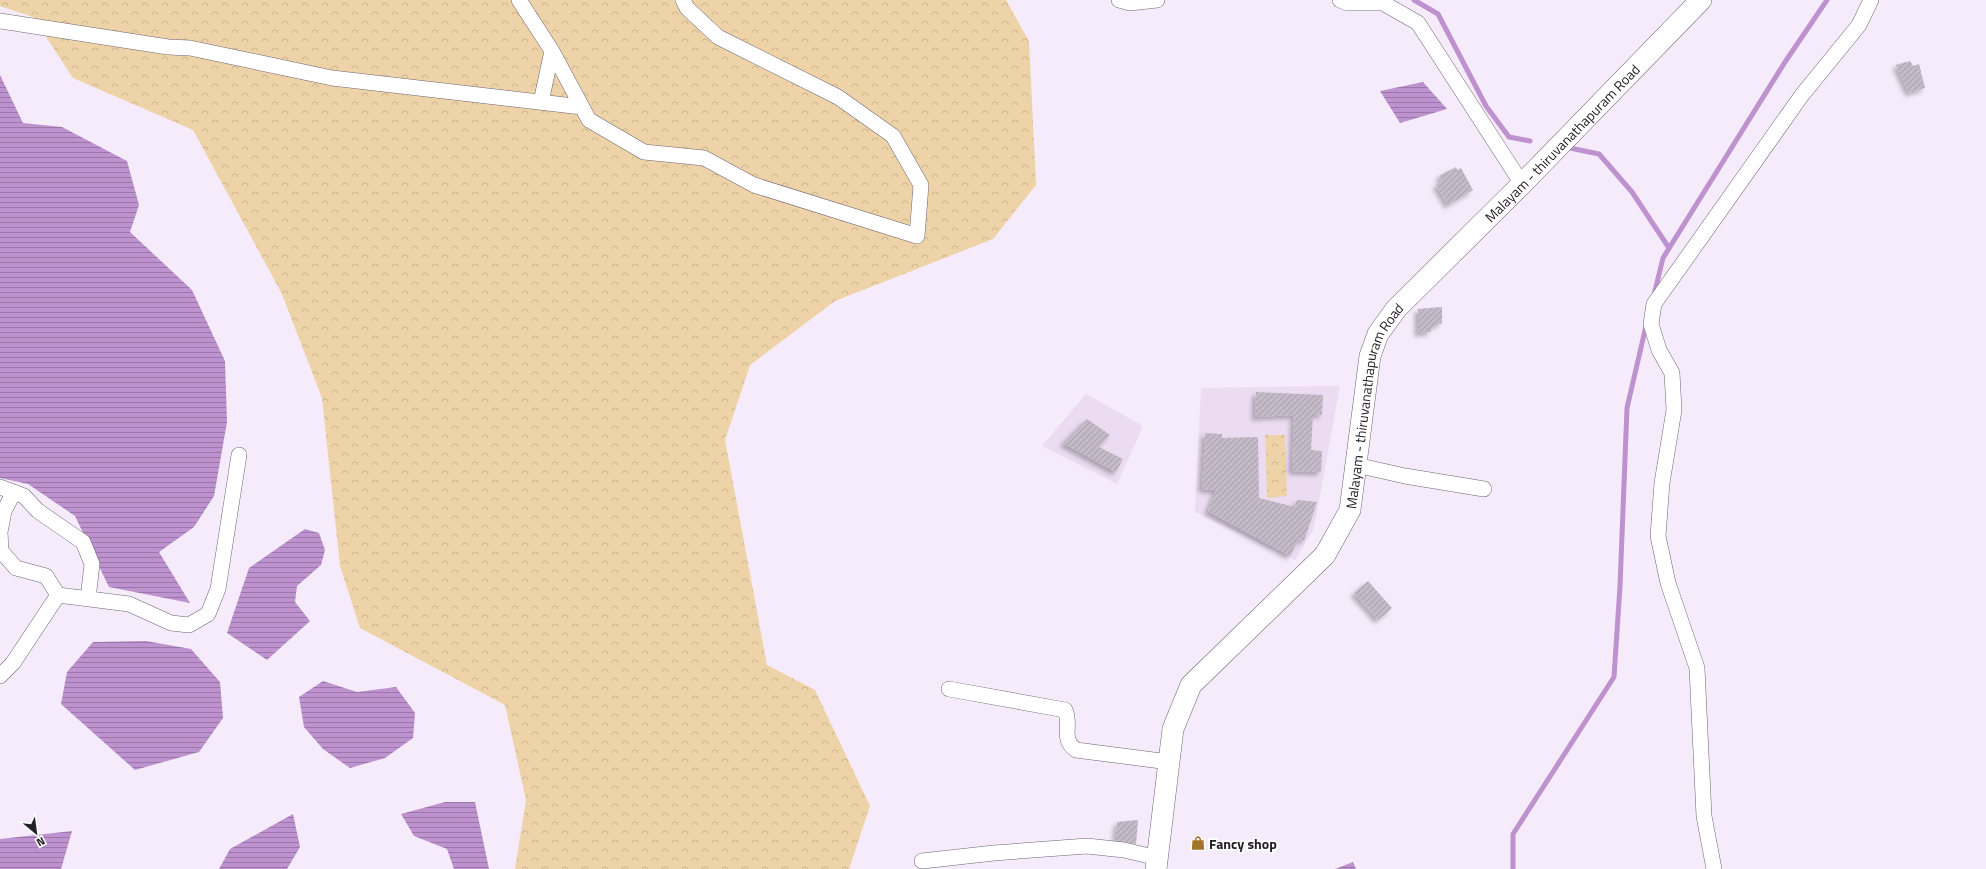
<svg xmlns="http://www.w3.org/2000/svg" width="1986" height="869" font-family="'Titillium Web',sans-serif">
<style>
.built{fill:#ebdcf1}
.forest{fill:url(#forest-crowns)}
.water{fill:url(#water-rules)}
.lines{fill:none;stroke-linecap:round;stroke-linejoin:round}
.stream{stroke:#bd92ce;stroke-width:5}
.building{fill:url(#building-hatch);filter:url(#shadow)}
.street-casing{stroke:#6e6572;stroke-width:16}
.secondary-casing{stroke:#6e6572;stroke-width:22}
.street{stroke:#fff;stroke-width:15}
.secondary{stroke:#fff;stroke-width:21}
.labels{text-anchor:middle;dominant-baseline:central;stroke-width:4;stroke-linejoin:round;paint-order:stroke}
.street-label{font-size:14px;fill:#242025;stroke:#fff}
.poi-label{font-size:14px;font-weight:bold;fill:#242025;stroke:#fff;text-anchor:start}
</style>
<defs>
<pattern id="forest-crowns" width="20" height="18" patternUnits="userSpaceOnUse"><rect width="20" height="18" fill="#efd3a8"/><path d="M2 6a3 3 0 1 1 6 0M12 15a3 3 0 1 1 6 0" fill="none" stroke="#cdb590"/></pattern>
<pattern id="water-rules" width="6" height="5" patternUnits="userSpaceOnUse"><rect width="6" height="5" fill="#bd92ce"/><path d="M0 2.5h6" fill="none" stroke="#9977a7"/></pattern>
<pattern id="building-hatch" width="6" height="6" patternUnits="userSpaceOnUse"><rect width="6" height="6" fill="#c3b9c7"/><path d="M-1 1l2-2M0 6l6-6M5 7l2-2" fill="none" stroke="#a79fab"/></pattern>
<filter id="shadow"><feDropShadow dx="-3.5" dy="3.5" stdDeviation="2" flood-color="#0004"/></filter>
</defs>
<rect width="100%" height="100%" fill="#f5ebfa"/>
<path class="built" d="M1340,386l-26,142 -19,32 -100,-48 6,-124z
M1086,394l57,32 -26,58 -75,-38z"/>
<path class="forest" d="M0,0h1006l23,41 7,144 -43,54 -158,62 -85,64 -25,75 42,225 48,25 55,116 -21,63h-334l11,-69 -21,-95 -145,-77 -20,-62 -18,-168 -40,-104 -89,-164 -120,-52 -40,-61 -33,-11z
M1265,435h20l2,61 -20,2z"/>
<path class="water" d="M0,75l23,48 39,4 65,34 12,44 -9,27 62,58 33,71 2,61 -13,74 -20,31 -35,25 31,51 -81,-16 -34,-71 -47,-32 -28,-6z
M1423,82l24,27 -47,14 -20,-32z
M305,529l14,4 6,17 -4,15 -24,21 -2,16 15,19 -43,39 -40,-27 22,-65z
M146,641l45,8 29,33 3,36 -24,34 -64,18 -74,-66 6,-32 26,-30z
M323,681l34,11 39,-5 19,26 -2,25 -28,20 -35,10 -27,-19 -19,-22 -5,-30z
M445,802h30l14,67h-35l-7,-20 -33,-13 -13,-22z
M293,814l7,33 -13,22h-68l11,-20z
M72,831l-11,38h-61v-30z
M1353,862l3,7h-21z"/>
<g class="lines">
<path class="stream" d="M1414,0l24,14 48,92 23,31 21,4
M1565,147l34,7 33,38 37,56
M1654,295l9,-37 122,-196 42,-62
M1513,869v-35l101,-157 6,-91 7,-178 19,-82"/>
</g>
<path class="building" d="M1910,61l3,5 6,-2 6,24 -16,5 -13,-28z
M1456,167l1,3 4,-2 12,22 -25,15 -12,-20 6,-4 -3,-5z
M1442,307v16l-11,4v5l-13,1v-24z
M1256,392l67,3 -1,20 -9,-1 -2,36 11,1 -1,21 -29,-1 2,-56 -39,2z
M1087,419l23,16 -11,12 24,12 -7,13 -53,-29z
M1205,433l17,1v4l36,-1 1,61 36,9 2,-7 20,2 -13,39 -5,-2 -9,17 -82,-45 8,-21 -14,-1z
M1368,581l24,27 -14,12 -24,-27z
M1138,820l-2,24 -20,-4 1,-18z"/>
<g class="lines">
<defs>
<path id="street" d="M519,0l33,51 37,69 55,32 60,6 50,27 163,51 4,-51 -28,-49 -55,-39 -120,-60 -31,-29 -4,-8
M1119,0l11,3 27,-3
M1340,0l7,3h36l35,20 104,161
M0,21l168,26 22,1 142,30 250,29
M541,102l11,-51
M1356,465l49,11 79,13
M0,487l24,9 14,15 45,31 9,22 -4,35
M14,492l-10,19 -4,21 1,19 15,17 30,8 12,19
M0,676l13,-13 45,-68 71,9 42,19 18,2 19,-11 10,-25 21,-134
M949,689l116,21c7,15 -5,29 11,40l93,12
M922,861l72,-8 93,-7 37,4 34,8
M1714,869l-10,-53 -7,-148 -29,-85 -10,-47 4,-53 12,-73 -2,-37 -13,-23 -8,-26 3,-20 148,-209 57,-70 12,-25"/>
<g id="secondary">
<path id="s1" d="M1156,869l17,-140 18,-44 134,-130 25,-45 20,-154 8,-22 18,-25 126,-125 179,-184"/>
</g>
</defs>
<use href="#street" class="street-casing"/>
<use href="#secondary" class="secondary-casing"/>
<use href="#street" class="street"/>
<use href="#secondary" class="secondary"/>
</g>
<defs>
<symbol id="shop-bare" viewBox="-9 -9 18 18"><path d="M-5-2.5h2.3a2.7 3.5 0 0 1 5.4 0H5L5.5 6h-11ZM-1.5-2.5h3a1.5 2.3 0 0 0-3 0Z" fill="#a27526" stroke="#fff" stroke-width="2.5" paint-order="stroke"/></symbol>
</defs>
<g fill-rule="evenodd">
<use href="#shop-bare" x="1188" y="833" width="20" height="20"/>
</g>
<g class="labels">
<g class="street-label">
<text stroke="none"><textPath href="#s1" startOffset="871">Malayam - thiruvanathapuram Road</textPath></text>
<text stroke="none"><textPath href="#s1" startOffset="535">Malayam - thiruvanathapuram Road</textPath></text>
</g>
<g class="poi-label">
<text x="1209" y="843">Fancy shop</text>
</g>
</g>
<g transform="translate(36 833) rotate(151)" stroke="#ffffff" stroke-width="3" paint-order="stroke">
<path d="M0-3L7 15L0 10L-7 15Z" fill="#242025"/>
<text y="-6" font-size="11" font-weight="bold" text-anchor="middle" fill="#242025">N</text>
</g>
</svg>
